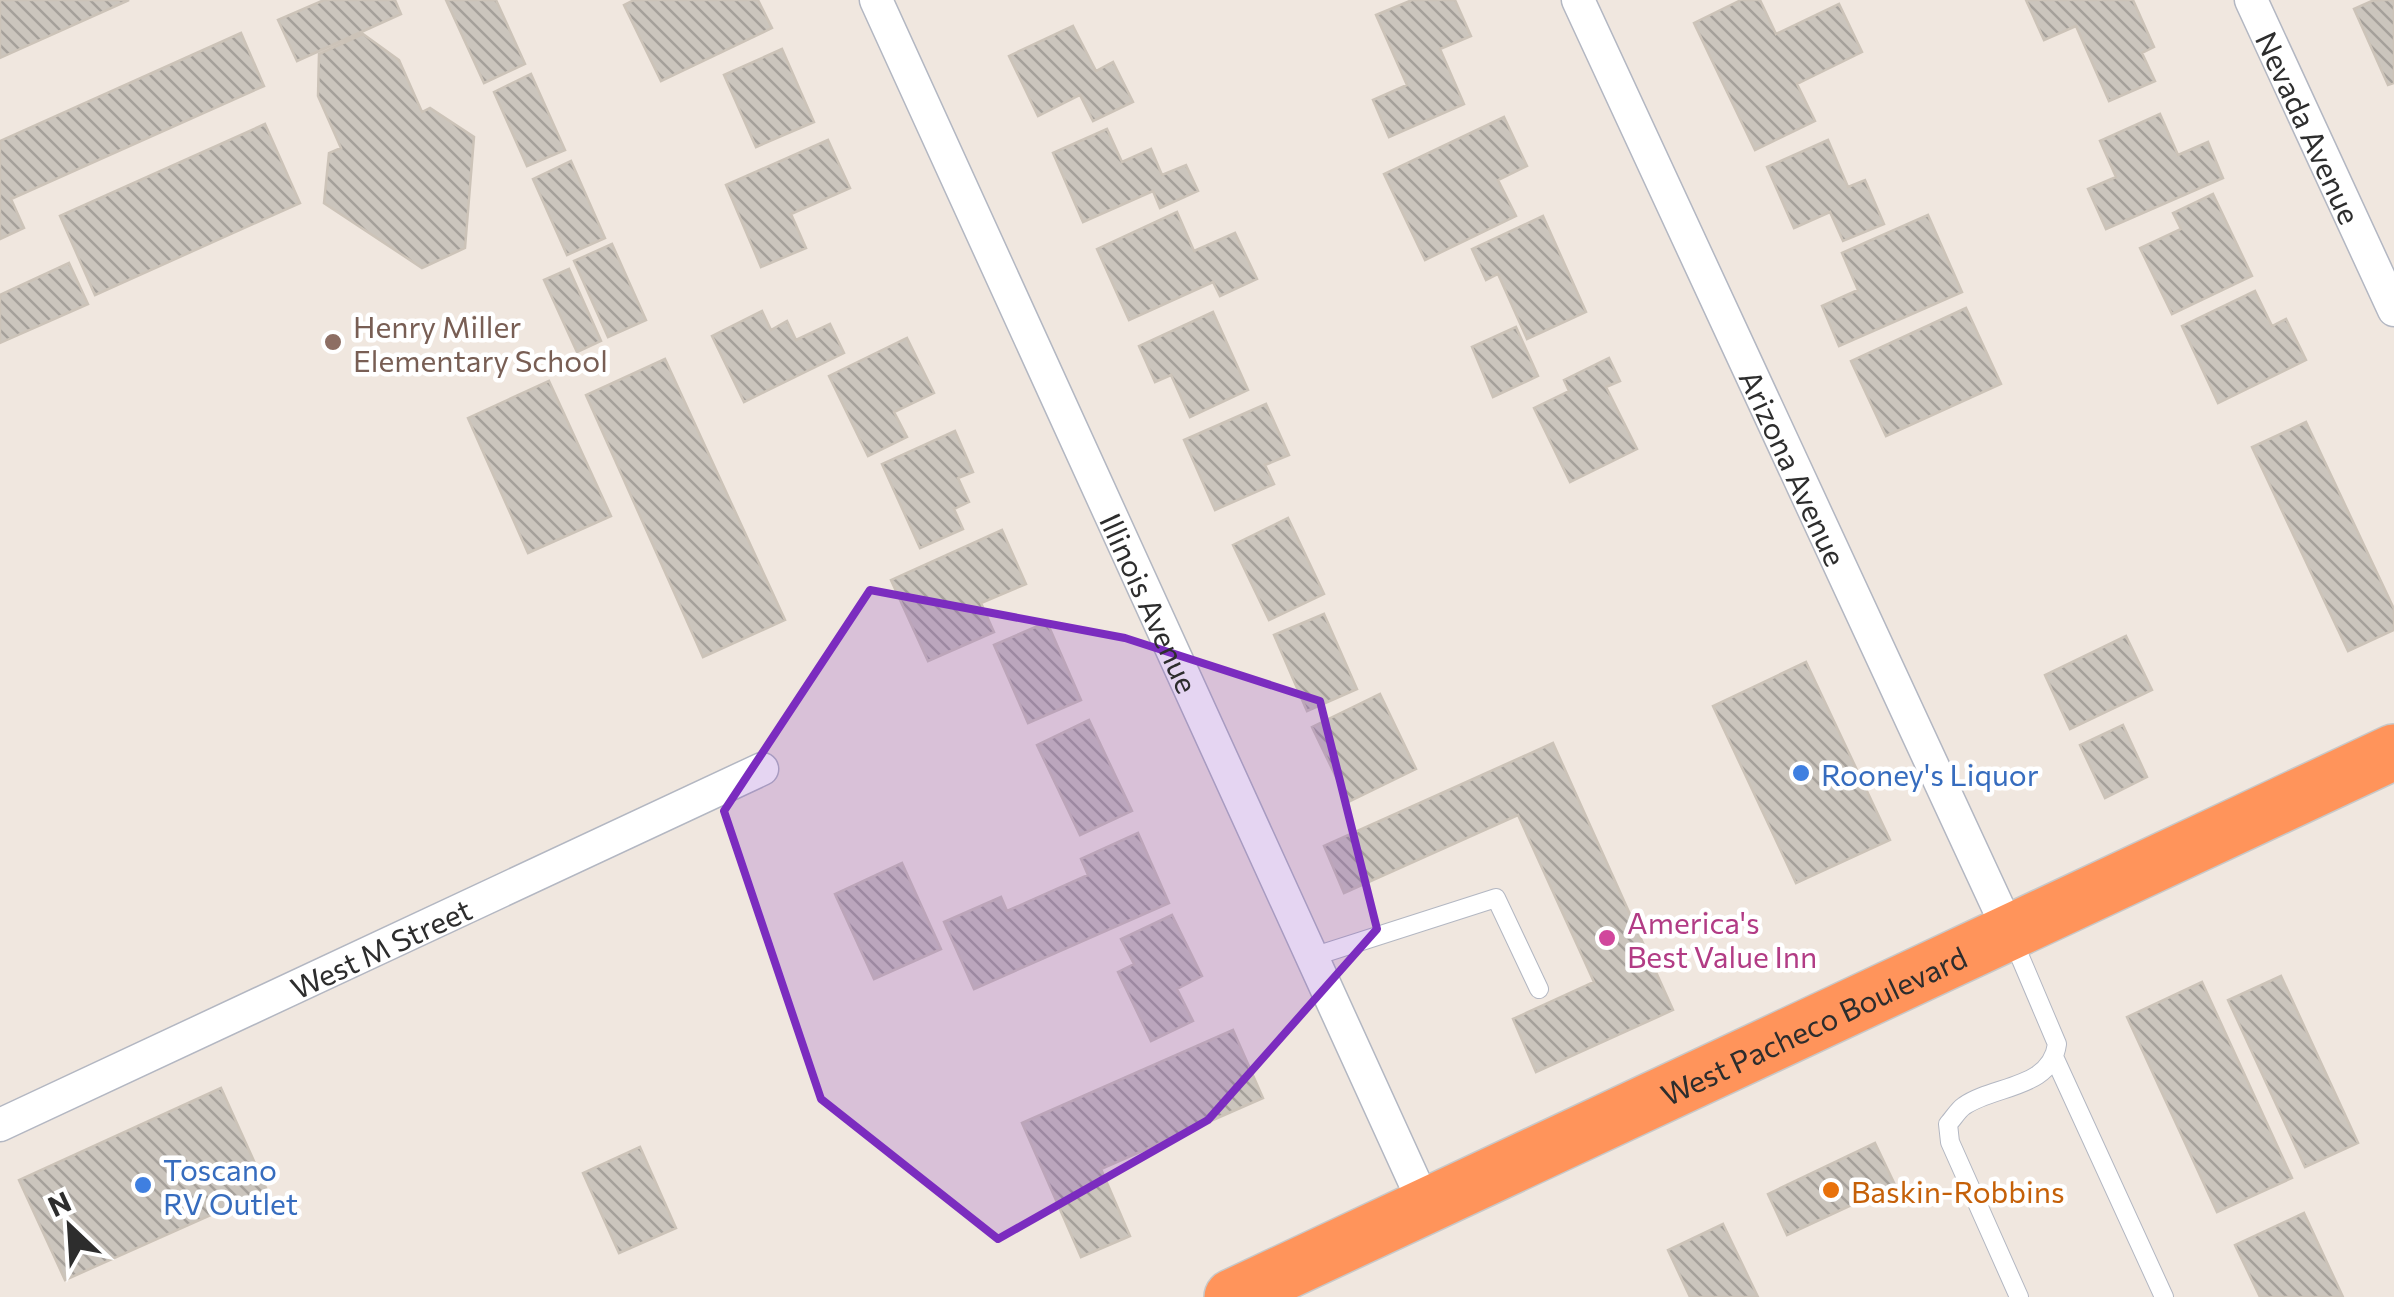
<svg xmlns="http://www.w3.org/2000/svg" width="2394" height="1297" font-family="Commissioner,sans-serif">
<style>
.building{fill:url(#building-back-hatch);stroke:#ccc3b8;stroke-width:2.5}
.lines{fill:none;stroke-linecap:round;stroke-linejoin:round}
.lane-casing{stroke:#b3b7c2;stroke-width:20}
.street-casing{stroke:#b3b7c2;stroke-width:35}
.highway-casing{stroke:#c8c8c8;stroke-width:58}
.lane{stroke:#fff;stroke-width:18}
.street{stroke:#fff;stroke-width:32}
.highway{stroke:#ff945b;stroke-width:55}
.marked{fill:#7b2cbf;fill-opacity:0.2;stroke:#7b2cbf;stroke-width:8;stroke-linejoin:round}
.education-dot{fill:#8d6e63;stroke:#fff;stroke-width:4}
.shop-dot{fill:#3f7fe0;stroke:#fff;stroke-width:4}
.hotel-dot{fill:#d1479c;stroke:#fff;stroke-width:4}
.food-dot{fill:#e8710a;stroke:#fff;stroke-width:4}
.labels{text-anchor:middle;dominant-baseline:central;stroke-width:9;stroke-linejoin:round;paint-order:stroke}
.street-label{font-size:30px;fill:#2d2d2d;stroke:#fff}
.education-label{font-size:30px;fill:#785e54;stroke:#fff;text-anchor:start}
.shop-label{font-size:30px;fill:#366cbe;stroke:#fff;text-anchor:start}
.hotel-label{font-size:30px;fill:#b23c85;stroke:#fff;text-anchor:start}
.food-label{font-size:30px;fill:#c56008;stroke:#fff;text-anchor:start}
</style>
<defs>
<pattern id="building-back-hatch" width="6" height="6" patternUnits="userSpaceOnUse" patternTransform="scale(2.5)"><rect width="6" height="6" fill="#cbc5bd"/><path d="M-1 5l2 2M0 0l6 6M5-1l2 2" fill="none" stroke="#a5a09a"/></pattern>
</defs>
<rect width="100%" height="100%" fill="#f0e7df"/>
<path class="building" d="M0,0h129l-129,58z
M324,0h71l6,14 -104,47 -19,-41z
M446,0h50l29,64 -41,19z
M634,0h124l14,28 -111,53 -37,-76z
M1412,0h43l16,36 -31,13 24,55 -75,33 -16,-37 34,-15 -31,-70z
M1741,0h19l16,34 63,-30 23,48 -65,32 18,37 -60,29 -61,-127z
M2026,0h107l21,47 -12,6 13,28 -46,20 -33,-75 -32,14z
M2374,0h20v83l-6,2 -34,-76z
M1073,26l23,45 17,-9 20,40 -40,19 -13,-26 -42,21 -29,-60z
M241,33l23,53 -253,113 13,29 -24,11v-98z
M363,34l36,26 23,52 8,-4 44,29 -9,111 -43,20 -98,-65 5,-50 12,-5 -23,-52 1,-42z
M782,49l32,73 -58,25 -32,-72z
M531,74l34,76 -38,16 -33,-74z
M2160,114l18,41 30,-13 15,36 -117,51 -18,-40 28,-12 -16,-36z
M1504,117l23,49 -29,14 18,36 -91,44 -41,-86z
M265,124l35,79 -205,92 -35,-79z
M1107,129l15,33 29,-13 11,26 24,-10 12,26 -38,17 -7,-17 -70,31 -30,-69z
M828,140l22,48 -59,26 15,34 -45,19 -35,-82z
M1828,140l20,47 17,-7 19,44 -41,17 -13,-29 -36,16 -27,-61z
M571,161l34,77 -38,17 -34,-76z
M2213,194l39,82 -80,38 -32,-66 41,-19 -8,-16z
M1177,212l17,39 41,-18 22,46 -37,17 -7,-14 -84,38 -32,-71z
M1928,215l34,77 -123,54 -17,-40 36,-16 -16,-37z
M1543,216l43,96 -59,27 -29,-65 -12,6 -14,-31z
M612,244l34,76 -38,17 -34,-76z
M69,263l19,41 -88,39v-48z
M569,269l32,72 -24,11 -33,-72z
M2255,291l17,35 14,-7 20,41 -88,43 -36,-77z
M1966,308l35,76 -115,52 -35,-75z
M762,311l9,19 16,-9 9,19 34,-16 14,29 -100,49 -32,-66z
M1213,312l35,78 -58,27 -19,-42 -16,7 -16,-36z
M1516,327l22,49 -45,21 -21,-50z
M907,338l27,55 -40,19 13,25 -39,19 -39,-80z
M1609,358l11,23 -14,6 31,62 -67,33 -36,-74 35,-17 -5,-11z
M665,359l120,261 -82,37 -117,-262z
M549,381l62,135 -83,37 -60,-135z
M1266,404l23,51 -24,10 9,19 -59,26 -31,-70z
M2306,422l88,187v21l-46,21 -96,-204z
M955,431l18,41 -15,6 11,24 -15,7 9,20 -43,19 -38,-84z
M1288,518l36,76 -55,26 -36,-75z
M1002,530l24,54 -45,19 13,29 -66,29 -37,-81z
M1324,614l33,75 -50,22 -33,-76z
M1047,622l34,78 -53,23 -34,-78z
M2126,636l26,54 -82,39 -25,-54z
M1806,662l84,178 -94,43 -83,-177z
M1380,694l36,75 -68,33 -36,-75z
M1089,720l43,91 -52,24 -43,-90z
M2123,725l24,52 -42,21 -25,-53z
M1553,743l120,267 -137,62 -23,-53 81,-37 -76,-167 -174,78 -20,-47z
M1138,833l31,70 -195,86 -30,-67 57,-25 6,14 81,-36 -7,-16z
M902,863l39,86 -67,30 -39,-85z
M1172,915l30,61 -25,13 16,32 -42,20 -33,-69 16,-8 -13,-25z
M2281,976l77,167 -53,24 -77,-167z
M2202,982l90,196 -75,34 -90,-195z
M1233,1030l30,68 -162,71 29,67 -49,21 -59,-134z
M221,1088l46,102 -202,90 -46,-100z
M1875,1143l20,42 -108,50 -19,-41z
M640,1147l36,81 -57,25 -36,-80z
M2304,1213l39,84h-83l-25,-52z
M1723,1224l35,73h-68l-22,-47z"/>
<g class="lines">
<defs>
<path id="lane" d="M2012,938l45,106c-6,45 -63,41 -93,62 -6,4 -11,13 -16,18l2,18 69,155
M1312,957l184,-59 43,91
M2055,1059l109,238"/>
<g id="street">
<path id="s1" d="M876,0l550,1207"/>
<path id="s2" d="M1578,0l432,933"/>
<path id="s3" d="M2251,0l143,310"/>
<path id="s4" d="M0,1125l762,-356"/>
</g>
<g id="highway">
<path id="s5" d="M1232,1297l1162,-545"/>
</g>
</defs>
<use href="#lane" class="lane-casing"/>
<use href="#street" class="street-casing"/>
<use href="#highway" class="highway-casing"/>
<use href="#lane" class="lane"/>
<use href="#street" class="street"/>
<use href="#highway" class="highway"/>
</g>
<path class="marked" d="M870,590l255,48 195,63 57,228 -169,191 -210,119 -177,-140 -97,-288z"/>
<circle class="education-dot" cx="333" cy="342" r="10"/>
<g class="shop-dot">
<circle cx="1801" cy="773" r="10"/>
<circle cx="143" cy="1185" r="10"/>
</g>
<circle class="hotel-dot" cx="1607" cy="938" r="10"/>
<circle class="food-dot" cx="1831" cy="1190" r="10"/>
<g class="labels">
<g class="street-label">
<text stroke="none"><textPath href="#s3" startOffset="140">Nevada Avenue</textPath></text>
<text stroke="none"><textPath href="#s2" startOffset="515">Arizona Avenue</textPath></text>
<text stroke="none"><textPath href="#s1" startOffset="662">Illinois Avenue</textPath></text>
<text stroke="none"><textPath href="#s4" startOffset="420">West M Street</textPath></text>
<text stroke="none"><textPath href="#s5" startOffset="642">West Pacheco Boulevard</textPath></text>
</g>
<g class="education-label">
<text x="353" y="325">Henry Miller<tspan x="353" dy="34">Elementary School</tspan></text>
</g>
<g class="shop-label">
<text x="1821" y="773">Rooney's Liquor</text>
<text x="163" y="1168">Toscano<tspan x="163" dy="34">RV Outlet</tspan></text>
</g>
<g class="hotel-label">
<text x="1627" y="921">America's<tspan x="1627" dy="34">Best Value Inn</tspan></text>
</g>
<g class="food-label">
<text x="1851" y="1190">Baskin-Robbins</text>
</g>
</g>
<g transform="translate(70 1227) rotate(335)" stroke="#ffffff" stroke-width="8" paint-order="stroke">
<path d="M0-8L18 38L0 25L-18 38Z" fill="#2d2d2d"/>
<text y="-15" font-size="28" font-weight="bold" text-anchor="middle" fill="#2d2d2d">N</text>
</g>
</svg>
